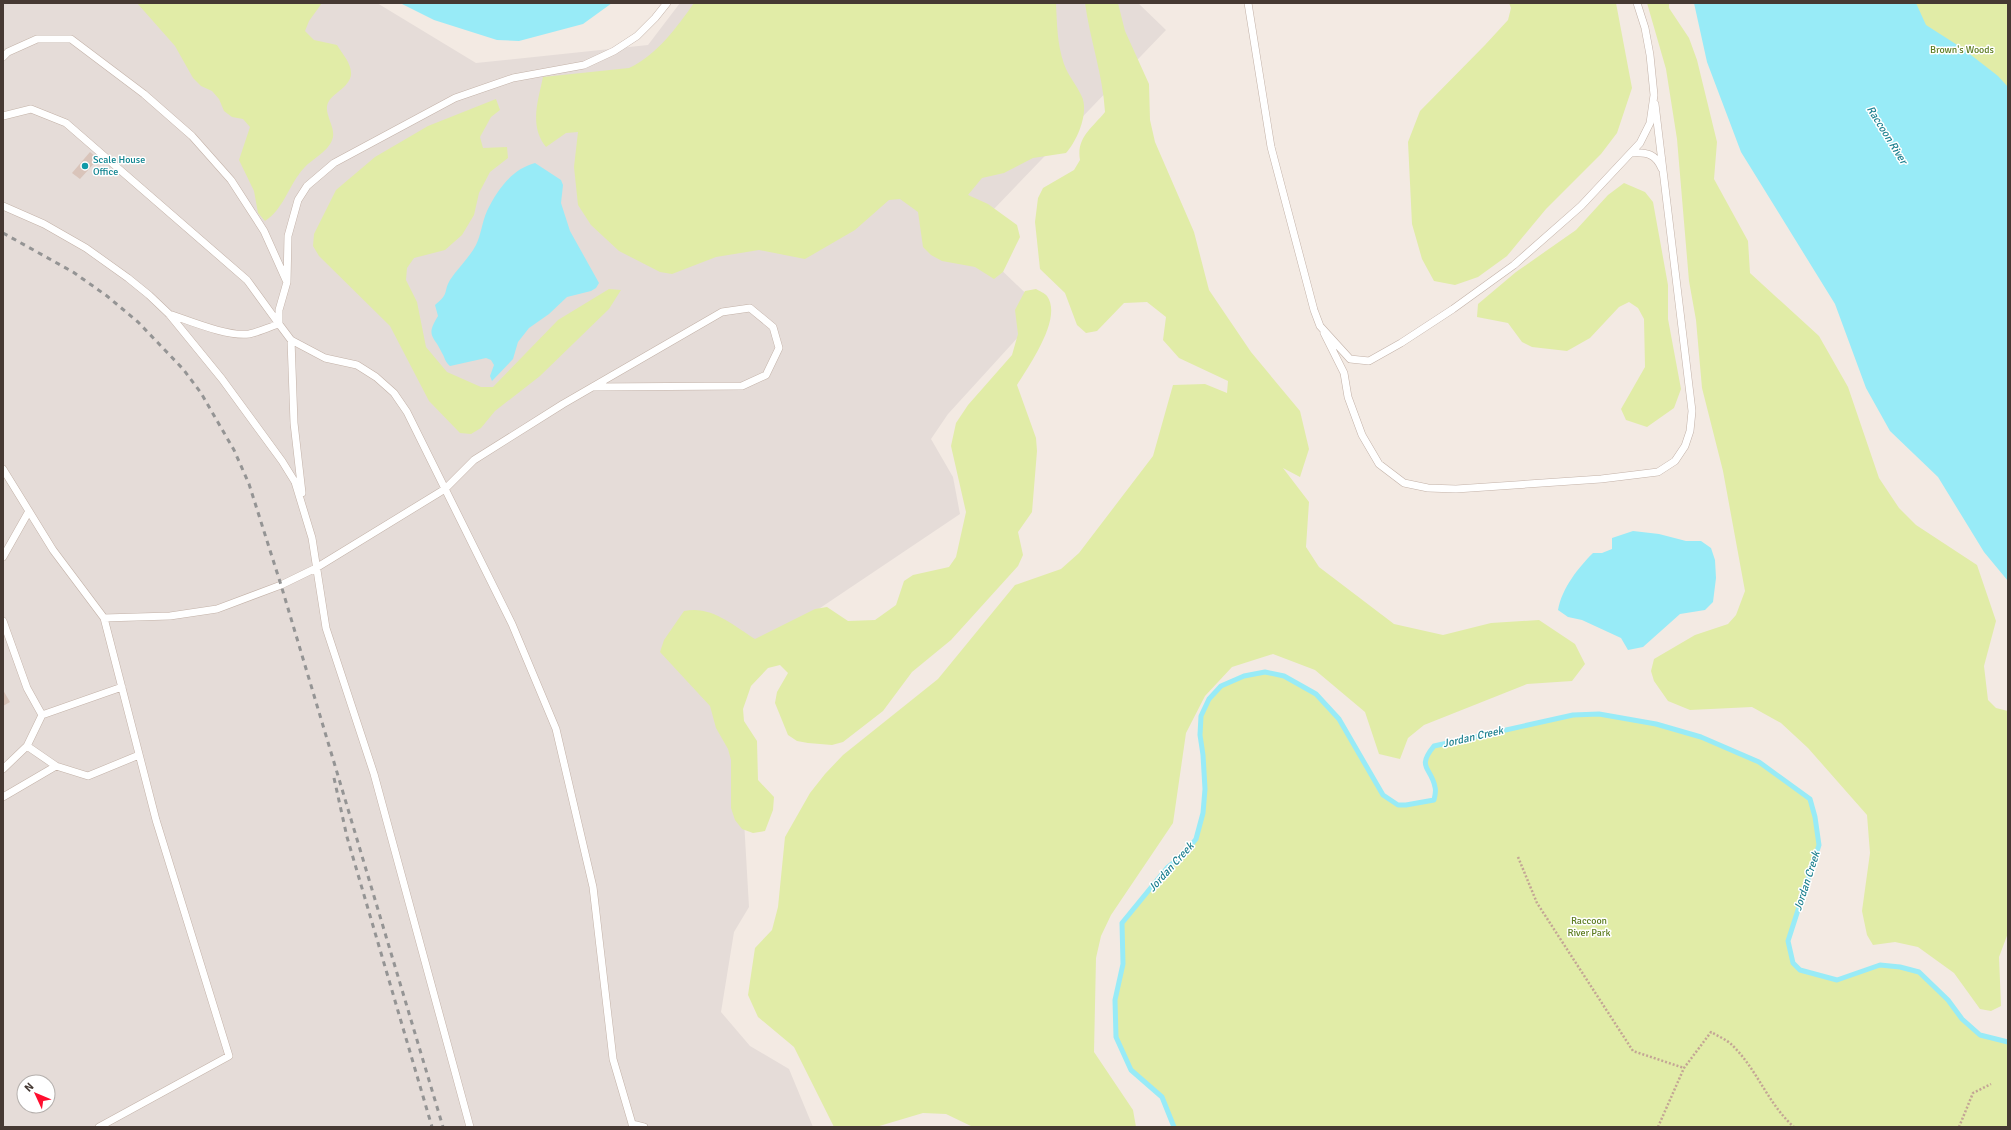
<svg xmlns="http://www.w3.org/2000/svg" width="2011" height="1130" font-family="Signika,sans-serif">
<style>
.industrial{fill:#e5dcd8;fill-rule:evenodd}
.green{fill:#e1eca7}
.water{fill:#98ebf7}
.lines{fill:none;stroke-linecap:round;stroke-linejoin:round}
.stream{stroke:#98ebf7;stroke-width:5}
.building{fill:#d9c4ba}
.service-casing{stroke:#c3b2a8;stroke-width:8}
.path{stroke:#c3a595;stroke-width:2.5;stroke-dasharray:2 2;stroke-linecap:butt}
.service{stroke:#fff;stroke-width:7}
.rail{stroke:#949494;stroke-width:3;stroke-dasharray:5 5;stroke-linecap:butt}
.culture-dot{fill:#0f9aa8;stroke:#fff;stroke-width:1.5}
.labels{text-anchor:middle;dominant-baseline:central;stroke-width:3;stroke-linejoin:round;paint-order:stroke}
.park-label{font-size:10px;fill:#5e7d21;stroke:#fff}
.culture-label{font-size:10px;fill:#0d838f;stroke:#fff;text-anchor:start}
.water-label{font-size:11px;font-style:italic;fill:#1e8190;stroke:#fff}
</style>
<rect width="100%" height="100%" fill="#f3eae3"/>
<path class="industrial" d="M3,3h374l99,60 172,-18 32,-42h458l28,27 -199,207 76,73 -95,104 -17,25 22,38 7,37 -225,151 14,242 -15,25 -13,80 29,34 39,23 24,58h-810zM24,1082h24v24h-24z"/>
<path class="green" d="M137,3h185l-13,18 -4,10 9,9 23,5c6,10 15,19 14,30 -2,12 -16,17 -22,26 -7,11 6,24 4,36 -3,14 -20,21 -29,31 -15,16 -20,41 -39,53l-7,-8 -4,-22 -15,-31 11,-33 -7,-8 -11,-2 -8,-6 -5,-12 -7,-8 -11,-5 -8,-8 -18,-32z
M694,3h362c1,21 1,41 8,61 4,12 13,21 18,33 7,16 -5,44 -16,56l-33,5 -29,15 -22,5 -14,17 20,9 29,21 3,12 -17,35 -9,7 -19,-12 -33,-6 -11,-6 -8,-8 -5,-35 -18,-13 -11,1 -34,30 -50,29 -46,-9 -43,7 -44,17 -12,-2 -41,-21 -28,-26 -13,-20 -4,-38 4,-35 -12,1 -20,14c-17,-21 -8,-46 -3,-70l86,-9c28,-13 48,-41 65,-65z
M1085,3h33l7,28 24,53 1,36 5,22 39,90 15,58 42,62 49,59 9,38 -9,28 -17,-9 26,34 -3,45 13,20 75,57 49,11 48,-12 48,-3 36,24 10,20 -13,17 -45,3 -103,41 -16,13 -8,21 -21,-5 -14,-42 -50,-42 -42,-16 -41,13 -27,29 -19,37 -13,90 -62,92 -10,21 -5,22 -2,94 39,58 3,17h-163l-27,-13 -23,-1 -47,14h-42l-40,-80 -36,-30 -10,-22 7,-47 17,-18 6,-23 7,-70 25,-44 15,-19 18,-19 95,-76 77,-94 46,-16 18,-16 74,-97 20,-71 32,-1 22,9 1,-12 -49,-23 -16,-18 3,-23 -19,-15 -23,1 -27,28 -11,2 -9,-8 -12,-32 -25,-24 -5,-47 3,-24 5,-10 31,-18 6,-10c-4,-22 12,-32 25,-48 -2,-37 -15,-72 -20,-109z
M1509,3h107l16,85 -15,45 -16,21 -55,55 -39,47 -29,21 -23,8 -21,-4 -12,-22 -10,-35 -4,-82 12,-31 65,-66 23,-25 3,-12z
M1647,3h22v5l20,30 8,22 20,82 -3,37 34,62 2,32 69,63 29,51 31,91 20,30 17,17 61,40 19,56 -12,45 4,34 8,8 12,3v222l-9,24 2,49 -10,5 -11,-2 -26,-36 -36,-26 -23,-5 -22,3 -6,-10 -5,-24 8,-58 -3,-38 -59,-67 -27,-25 -29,-16 -62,3 -22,-9 -14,-20 -3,-10 3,-12 41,-24 33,-11 8,-9 9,-24 -22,-120 -21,-83 -6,-68 -7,-39 -12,-142 -11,-70z
M1876,3h132v161z
M496,99l4,11 -9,7 -11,20 3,11 24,-1 1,11 -18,14 -11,21 -5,22 -12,20 -17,15 -31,8 -7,10 -1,12 11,22 9,45 21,25 34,15h12l65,-67 51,-31 12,1 -12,19 -69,67 -45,35 -14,17 -10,6 -11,-1 -31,-32 -39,-75 -71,-70 -6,-10 1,-12 22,-44 39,-33 53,-31z
M1624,183l21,9 8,10 15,83v34l13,70 -7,19 -27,19 -21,-7 -5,-11 24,-42 -1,-48 -6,-11 -9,-6 -10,5 -29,31 -23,13 -35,-4 -10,-5 -14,-19 -31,-6 1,-13 38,-32 60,-42 32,-35z
M1036,289c3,2 9,4 11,7 16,22 -18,69 -30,89l19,53 1,13 -5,61 -14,20 5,23 -5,11 -67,74 -39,32 -29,39 -40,31 -11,3 -24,-2 -11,-2 -9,-6 -13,-32 2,-11 11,-19 -8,-8 -12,3 -17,18 -8,23 1,12 13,20 1,39 16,17 -1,13 -8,21 -12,2 -11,-4 -7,-9 -4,-12v-48l-3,-11 -12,-21 -6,-22 -50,-54 4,-12 20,-29c27,-6 49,14 71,28l60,-30 12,-2 21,14 27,-1 21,-15 8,-24 9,-6 36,-8 7,-10 10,-45 -15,-66 5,-23 12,-18 44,-50 6,-21 -3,-24 10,-19z
M1265,672c37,8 67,31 85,64 12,19 25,62 48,69 11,3 26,-3 36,-5 1,-4 2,-10 1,-13 -4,-20 -19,-19 -1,-41l139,-31 26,-1 57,10 45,13 58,25 51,37 5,18 4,28 -31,96 5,22 8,7 36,10 43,-15 20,2 19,5 29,28 14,19 18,16 28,7v85h-834l-12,-30 -31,-27 -15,-33v-37l7,-36 -1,-41c14,-18 29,-37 45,-54 9,-10 23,-17 29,-31 11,-24 10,-58 7,-84 -2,-12 -4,-23 -2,-36 1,-11 11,-27 21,-32 13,-8 28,-11 43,-14z"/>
<path class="water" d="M400,3h212l-29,21 -64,17 -22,-1 -63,-20z
M1694,3h222l10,22 36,23 36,28 10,11v494l-24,-29 -46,-75 -48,-46 -24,-43 -31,-84 -94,-152 -34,-90z
M535,163l26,17 2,5 -2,18 9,28 29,52 -3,5 -5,3 -24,6 -18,17 -20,14 -11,14 -5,17 -21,22 -2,-5 4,-11 -3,-5 -5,-2 -36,8c-5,-4 -5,-8 -8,-13 -8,-18 -17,-16 -4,-37l-3,-11c15,-12 8,-13 15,-25 8,-12 19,-22 26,-35 5,-10 6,-23 11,-34 10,-21 25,-42 48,-48z
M1633,531l26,3 27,7h15l10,7 4,12 1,18 -3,24 -8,8 -25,4 -37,33 -15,3 -7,-12 -39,-18 -14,-3 -10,-7c4,-22 20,-42 35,-57h9l10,-4v-11z"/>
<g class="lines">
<path class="stream" d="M1174,1127l-12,-30 -31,-27 -15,-33 -1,-37 8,-36 -1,-41 45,-55 17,-14 12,-15 7,-26 2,-24 -2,-34 -3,-20 1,-19 8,-17 12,-13 23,-10 21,-4 19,4 32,18 23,25 44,76 15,10h8l28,-5c1,-4 2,-10 1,-13 -4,-20 -19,-19 -1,-41l139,-31 26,-1 57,10 45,13 58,25 51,37 5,18 4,28 -31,96 5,22 7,7 37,10 43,-15 20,2 19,5 29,28 14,19 18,16 28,7"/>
</g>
<path class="building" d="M90,152l8,7 -18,20 -8,-6z
M3,690l7,12 -7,4z"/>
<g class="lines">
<defs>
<path id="service" d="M1248,3l23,144 43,163 6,16 30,33 19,2 32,-18 52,-34 61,-44 67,-59 59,-63 10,-20 4,-28 -4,-40 -5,-27 -8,-25
M3,57l5,-5 29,-13h34l73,55 48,42 39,44 33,51 22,49
M3,116l28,-7 35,14 181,157 32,44c-10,3 -20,8 -30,10 -21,3 -59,-13 -80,-20
M1632,153c15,-1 24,1 30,16
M3,206l41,18 42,24 42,30 21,17 20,19 53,65 60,82 13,21 17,56 14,90 48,146 96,353
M1324,333l20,40 4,24 14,38 17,29 25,19 24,5 28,1 145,-10 57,-7 17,-11 10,-15 5,-15 2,-20 -37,-307
M291,340l3,83 8,70
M3,469l50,81 51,68 52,202 73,236 -130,71
M3,557l26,-46
M104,618l66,-2 47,-7 64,-24 35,-17 129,-79 29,-29 89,-56 159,-92 28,-4 23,19 6,21 -13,27 -24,11 -148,1
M3,621l24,67 15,27 -15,31 -24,23
M42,715l80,-28
M27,746l29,20 32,10 51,-21
M3,797l53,-31
M632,1124l12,3
M633,1127l-20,-68 -20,-172 -37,-158 -44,-105 -105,-212 -13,-19 -18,-16 -19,-12 -32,-7 -34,-18 -12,-16v-14l8,-28 1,-46 10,-36 9,-14 27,-23 121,-65 58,-20 71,-13 30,-14 23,-15 18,-18 12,-15"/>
</defs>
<use href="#service" class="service-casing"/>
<path class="path" d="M1518,857l19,46 96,148 51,17
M1658,1127l26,-59 27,-36c7,4 16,8 21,13 25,24 36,59 62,82
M1959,1127l14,-34 18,-9"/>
<use href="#service" class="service"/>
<path class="rail" d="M3,233l70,39 34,24 31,26 45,47 18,24 33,57 15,34 32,101 162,542
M334,778l13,59 85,290"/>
</g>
<circle class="culture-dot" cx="85" cy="166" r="4"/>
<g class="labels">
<g class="park-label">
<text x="1962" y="50">Brown's Woods</text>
<text x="1589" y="921">Raccoon<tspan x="1589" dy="12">River Park</tspan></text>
</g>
<g class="culture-label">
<text x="93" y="160">Scale House<tspan x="93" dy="12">Office</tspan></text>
</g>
<g class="water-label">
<text transform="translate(1887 135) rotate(58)">Raccoon River</text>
<text transform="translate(1473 737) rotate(-13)">Jordan Creek</text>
<text transform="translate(1171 867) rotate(-48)">Jordan Creek</text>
<text transform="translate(1807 881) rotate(-72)">Jordan Creek</text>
</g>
</g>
<rect width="2011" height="1130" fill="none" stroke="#463933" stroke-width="8"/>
<g transform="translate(36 1094) rotate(314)"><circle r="19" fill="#ffffff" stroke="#b5b0ad"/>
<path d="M0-3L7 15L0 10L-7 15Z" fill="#ff0e2f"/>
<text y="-6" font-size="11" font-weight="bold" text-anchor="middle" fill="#463933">N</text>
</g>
</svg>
